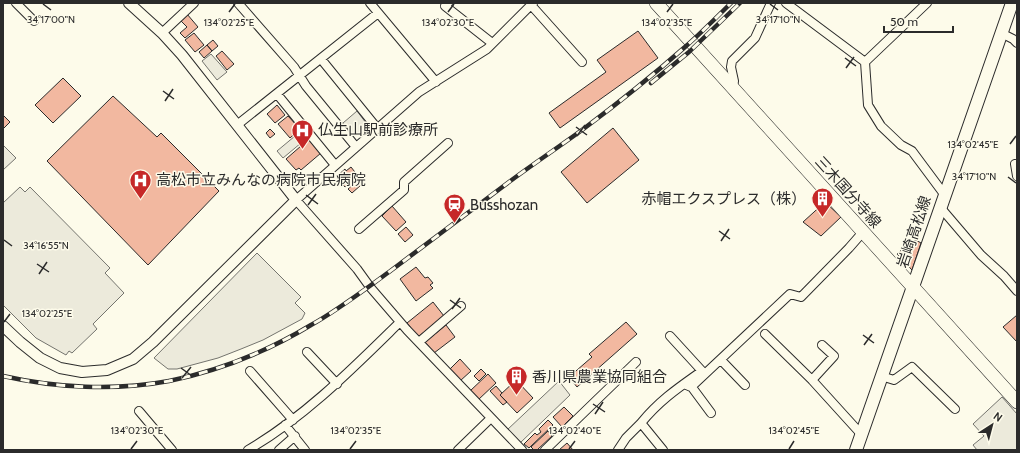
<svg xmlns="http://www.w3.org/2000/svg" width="1020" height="453" font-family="Cabin,'Noto Sans JP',sans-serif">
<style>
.parking{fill:#eceadb;stroke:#74746e}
.building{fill:#f2b8a0;stroke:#2b2b2b}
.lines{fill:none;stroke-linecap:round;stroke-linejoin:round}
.minor-casing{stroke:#2b2b2b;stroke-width:10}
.tertiary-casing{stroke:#2b2b2b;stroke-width:12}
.secondary-casing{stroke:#2b2b2b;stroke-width:14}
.primary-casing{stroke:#2b2b2b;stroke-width:14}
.minor{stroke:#fdfbea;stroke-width:8}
.tertiary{stroke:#fdfbea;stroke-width:10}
.secondary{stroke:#fdfbea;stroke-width:12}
.primary{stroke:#fdfbea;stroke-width:13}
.rail-casing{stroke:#2b2b2b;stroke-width:4.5}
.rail{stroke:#fdfbea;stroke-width:3;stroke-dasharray:9;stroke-linecap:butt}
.ticks{fill:none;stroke:#2b2b2b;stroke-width:1.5}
.labels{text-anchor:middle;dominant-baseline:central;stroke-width:3;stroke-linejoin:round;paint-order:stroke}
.poi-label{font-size:15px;fill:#2b2b2b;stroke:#fdfbea;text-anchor:start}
.street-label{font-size:15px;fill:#2b2b2b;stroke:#fdfbea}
.ticks-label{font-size:10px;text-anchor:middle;fill:#2b2b2b;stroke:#fdfbea;stroke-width:3;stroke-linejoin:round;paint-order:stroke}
</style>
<rect width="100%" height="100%" fill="#fdfbea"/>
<path class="parking" d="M211,54l16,18 -10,8 -15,-19z
M357,111l9,12 -1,4 -9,8 -4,-1 -9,-11z
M301,131l6,7 -24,20 -6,-7z
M3,145l13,13 -13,12z
M20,187l5,5 5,-5 80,81 -5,5 19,20 -31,31 4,5 -25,24 -3,-2 -3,4 -30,-17 -33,-33v-102z
M257,253l44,44 -6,6 10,10 -3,6 -39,21 -22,9 -23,9 -41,11h-9l-14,-11z
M559,381l11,14 -50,48 -13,-13z
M1002,397l15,17v36h-40l-4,-5 11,-9 -11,-12z"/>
<path class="building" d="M187,14l11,13 -13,11 -5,-5 7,-6 -7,-7z
M638,31l20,27 -98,70 -11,-15 57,-41 -9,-12z
M194,33l10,12 -9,7 -10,-12z
M213,40l5,6 -6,5 -5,-6z
M207,45l5,6 -8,7 -5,-6z
M222,51l12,13 -7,6 -11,-14z
M63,78l18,18 -28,27 -18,-18z
M113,96l44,41 4,-4 58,58 -71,74 -101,-104z
M277,105l8,10 -10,8 -8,-9z
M3,115l7,7 -7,7z
M288,116l12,13 -10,9 -12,-14z
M613,128l26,32 -52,43 -26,-31z
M270,129l5,5 -5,4 -4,-5z
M309,139l12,14 -20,17 -2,-2 -3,2 -10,-11z
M351,167l7,9 -13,11 -9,-10 9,-8 1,2z
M357,181l4,4 -9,8 -4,-4z
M825,202l16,15 -20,19 -18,-14z
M392,206l14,16 -10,9 -14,-15z
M406,227l7,8 -8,7 -7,-8z
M916,240l5,3 -9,27 -15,-16 9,-8z
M416,267l9,11 3,-1 5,6 -3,2 3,3 -17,13 -16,-22z
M433,302l11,14 -26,21 -11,-14z
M1017,315v27l-14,-15z
M626,322l11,12 -60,53 -8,-10 23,-20 -3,-3z
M446,325l9,12 -21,16 -9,-11z
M460,359l11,12 -11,10 -11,-11z
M481,369l5,5 -7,7 -5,-5z
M488,374l8,9 -18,17 -8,-9z
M516,380l17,18 -16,15 -17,-18z
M496,386l6,7 -2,2 7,7 -4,3 -13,-14z
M564,407l9,9 -11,11 -9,-10z
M548,420l5,5 -24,23 -5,-4 11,-11 2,2 4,-3 -2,-3z
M548,431l4,5 -15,14h-3l-3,-3z
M567,443l6,7h-14z"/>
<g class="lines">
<defs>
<path id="minor" d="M16,3l18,18
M238,3l56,64 12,19 50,61
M370,3l66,79
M448,3l-3,3 47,37
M786,3l79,59 3,43 13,21 20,19 11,6 32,43
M531,5l51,57
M162,33l32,-30
M1001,33l12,6 4,4
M321,59l56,69
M865,62l62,-59
M733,87l1,-6 -3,-14 1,-6 23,-23 16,-35
M277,94l58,71
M237,125l141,-112
M1015,164l2,12
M940,207l41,48 23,21 13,15
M359,229l45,-39v-8l44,-39
M765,334l47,46 49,54
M419,342l42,-36
M307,352l30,32
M721,360l24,25
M250,371l43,49
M881,376l13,4 18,-13 43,42
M812,380l22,-24 -12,-11
M684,384l7,3 99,-93 11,3 48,-49 14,-16
M691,386l20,27
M139,411l33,39
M641,423c19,-23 37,-35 61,-52l-32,-35
M285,425l20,25
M248,450c58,-34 105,-82 152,-128
M279,450l16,-14
M458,450l33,-32
M522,450l-115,-120 -37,-43 -13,-18 -61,-69 123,-108 68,-43 46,-46
M545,450l91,-88
M618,450l8,-12 15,-15 22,27"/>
<path id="tertiary" d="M3,326l17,16 20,16 20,10 22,4 25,-2 26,-11 20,-17 143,-142 -114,-145 -20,-22 -33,-30"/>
<path id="secondary" d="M856,450l156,-447"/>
<path id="primary" d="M656,3l361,399"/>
</defs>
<use href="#minor" class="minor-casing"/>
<use href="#tertiary" class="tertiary-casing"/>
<use href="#secondary" class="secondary-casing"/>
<use href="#primary" class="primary-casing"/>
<use href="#minor" class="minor"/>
<use href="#tertiary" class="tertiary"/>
<use href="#secondary" class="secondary"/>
<use href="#primary" class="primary"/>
<defs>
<path id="rail" d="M651,83l38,-31 51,-49
M3,376c53,12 112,15 166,5 49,-10 99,-30 142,-56 27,-15 53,-35 78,-53 39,-29 77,-58 116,-87 25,-19 51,-36 77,-55 35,-26 70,-54 103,-83 16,-14 31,-29 46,-44"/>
</defs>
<use href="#rail" class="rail-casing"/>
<use href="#rail" class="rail"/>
</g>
<path class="ticks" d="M43,4l8,6M770,4l8,6M229,12l6,-8M448,12l6,-8M667,12l6,-8M845,58l11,8M846,68l8,-11M163,91l11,8M165,101l8,-12M576,127l11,8M577,136l8,-11M1010,144l6,-8M1008,177l8,6M306,195l12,9M308,205l8,-11M719,231l11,8M4,240l8,6M721,241l8,-12M37,264l12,8M39,274l8,-12M450,300l11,8M452,309l8,-11M4,322l6,-8M863,335l11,8M864,345l8,-11M181,368l11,8M182,378l9,-11M593,404l12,8M595,414l8,-12M131,449l6,-8M350,449l6,-8M569,449l6,-8M789,449l5,-8"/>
<defs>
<symbol id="hospital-pin" viewBox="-11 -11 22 30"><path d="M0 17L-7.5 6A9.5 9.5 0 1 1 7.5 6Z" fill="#c62828" stroke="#fdfbea"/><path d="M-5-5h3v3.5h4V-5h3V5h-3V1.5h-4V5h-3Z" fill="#fff"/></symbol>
<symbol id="building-pin" viewBox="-11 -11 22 30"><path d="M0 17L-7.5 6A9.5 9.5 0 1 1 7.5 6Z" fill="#c62828" stroke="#fdfbea"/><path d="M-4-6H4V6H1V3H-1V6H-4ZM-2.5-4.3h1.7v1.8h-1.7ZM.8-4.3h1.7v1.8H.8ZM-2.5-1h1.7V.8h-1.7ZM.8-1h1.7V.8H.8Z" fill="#fff"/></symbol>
<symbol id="station-pin" viewBox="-11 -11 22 30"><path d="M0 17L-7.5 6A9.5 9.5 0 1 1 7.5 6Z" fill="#c62828" stroke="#fdfbea"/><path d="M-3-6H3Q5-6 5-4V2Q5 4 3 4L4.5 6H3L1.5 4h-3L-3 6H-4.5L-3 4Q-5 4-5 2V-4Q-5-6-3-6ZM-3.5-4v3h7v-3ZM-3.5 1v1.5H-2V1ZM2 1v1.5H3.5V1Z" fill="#fff"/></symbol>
</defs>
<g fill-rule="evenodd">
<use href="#hospital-pin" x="290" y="118" width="25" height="34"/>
<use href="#hospital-pin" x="128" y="168" width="25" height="34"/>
<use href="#building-pin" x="810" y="186" width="25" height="34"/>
<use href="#station-pin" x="442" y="192" width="25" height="34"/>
<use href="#building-pin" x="504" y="364" width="25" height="34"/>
</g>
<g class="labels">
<g class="poi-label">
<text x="318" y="130">仏生山駅前診療所</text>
<text x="156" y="180">高松市立みんなの病院市民病院</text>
<text x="806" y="199" text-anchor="end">赤帽エクスプレス（株）</text>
<text x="470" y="205">Busshozan</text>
<text x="532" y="377">香川県農業協同組合</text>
</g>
<g class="street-label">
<text transform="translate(848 192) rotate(48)">三木国分寺線</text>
<text transform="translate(914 232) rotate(-71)">岩崎高松線</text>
</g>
</g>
<g class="ticks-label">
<text x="51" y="23">34°17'00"N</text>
<text x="778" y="23">34°17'10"N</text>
<text x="229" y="26">134°02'25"E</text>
<text x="448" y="26">134°02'30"E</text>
<text x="667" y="26">134°02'35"E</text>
<text x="973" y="148">134°02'45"E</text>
<text x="974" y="180">34°17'10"N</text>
<text x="46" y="249">34°16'55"N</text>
<text x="47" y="317">134°02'25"E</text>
<text x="137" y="434">134°02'30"E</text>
<text x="356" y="434">134°02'35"E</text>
<text x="575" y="434">134°02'40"E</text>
<text x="794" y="434">134°02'45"E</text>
</g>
<rect width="1020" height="453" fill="none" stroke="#2b2b2b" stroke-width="8"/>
<g transform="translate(992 425) rotate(36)" stroke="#fdfbea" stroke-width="3" paint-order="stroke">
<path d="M0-3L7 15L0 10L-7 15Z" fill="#2b2b2b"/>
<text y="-6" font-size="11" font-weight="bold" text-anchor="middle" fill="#2b2b2b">N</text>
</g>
<path d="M884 26v6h69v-6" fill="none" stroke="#2b2b2b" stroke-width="2"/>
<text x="890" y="26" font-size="12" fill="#2b2b2b" stroke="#fdfbea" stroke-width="3" paint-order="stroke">50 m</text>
</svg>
